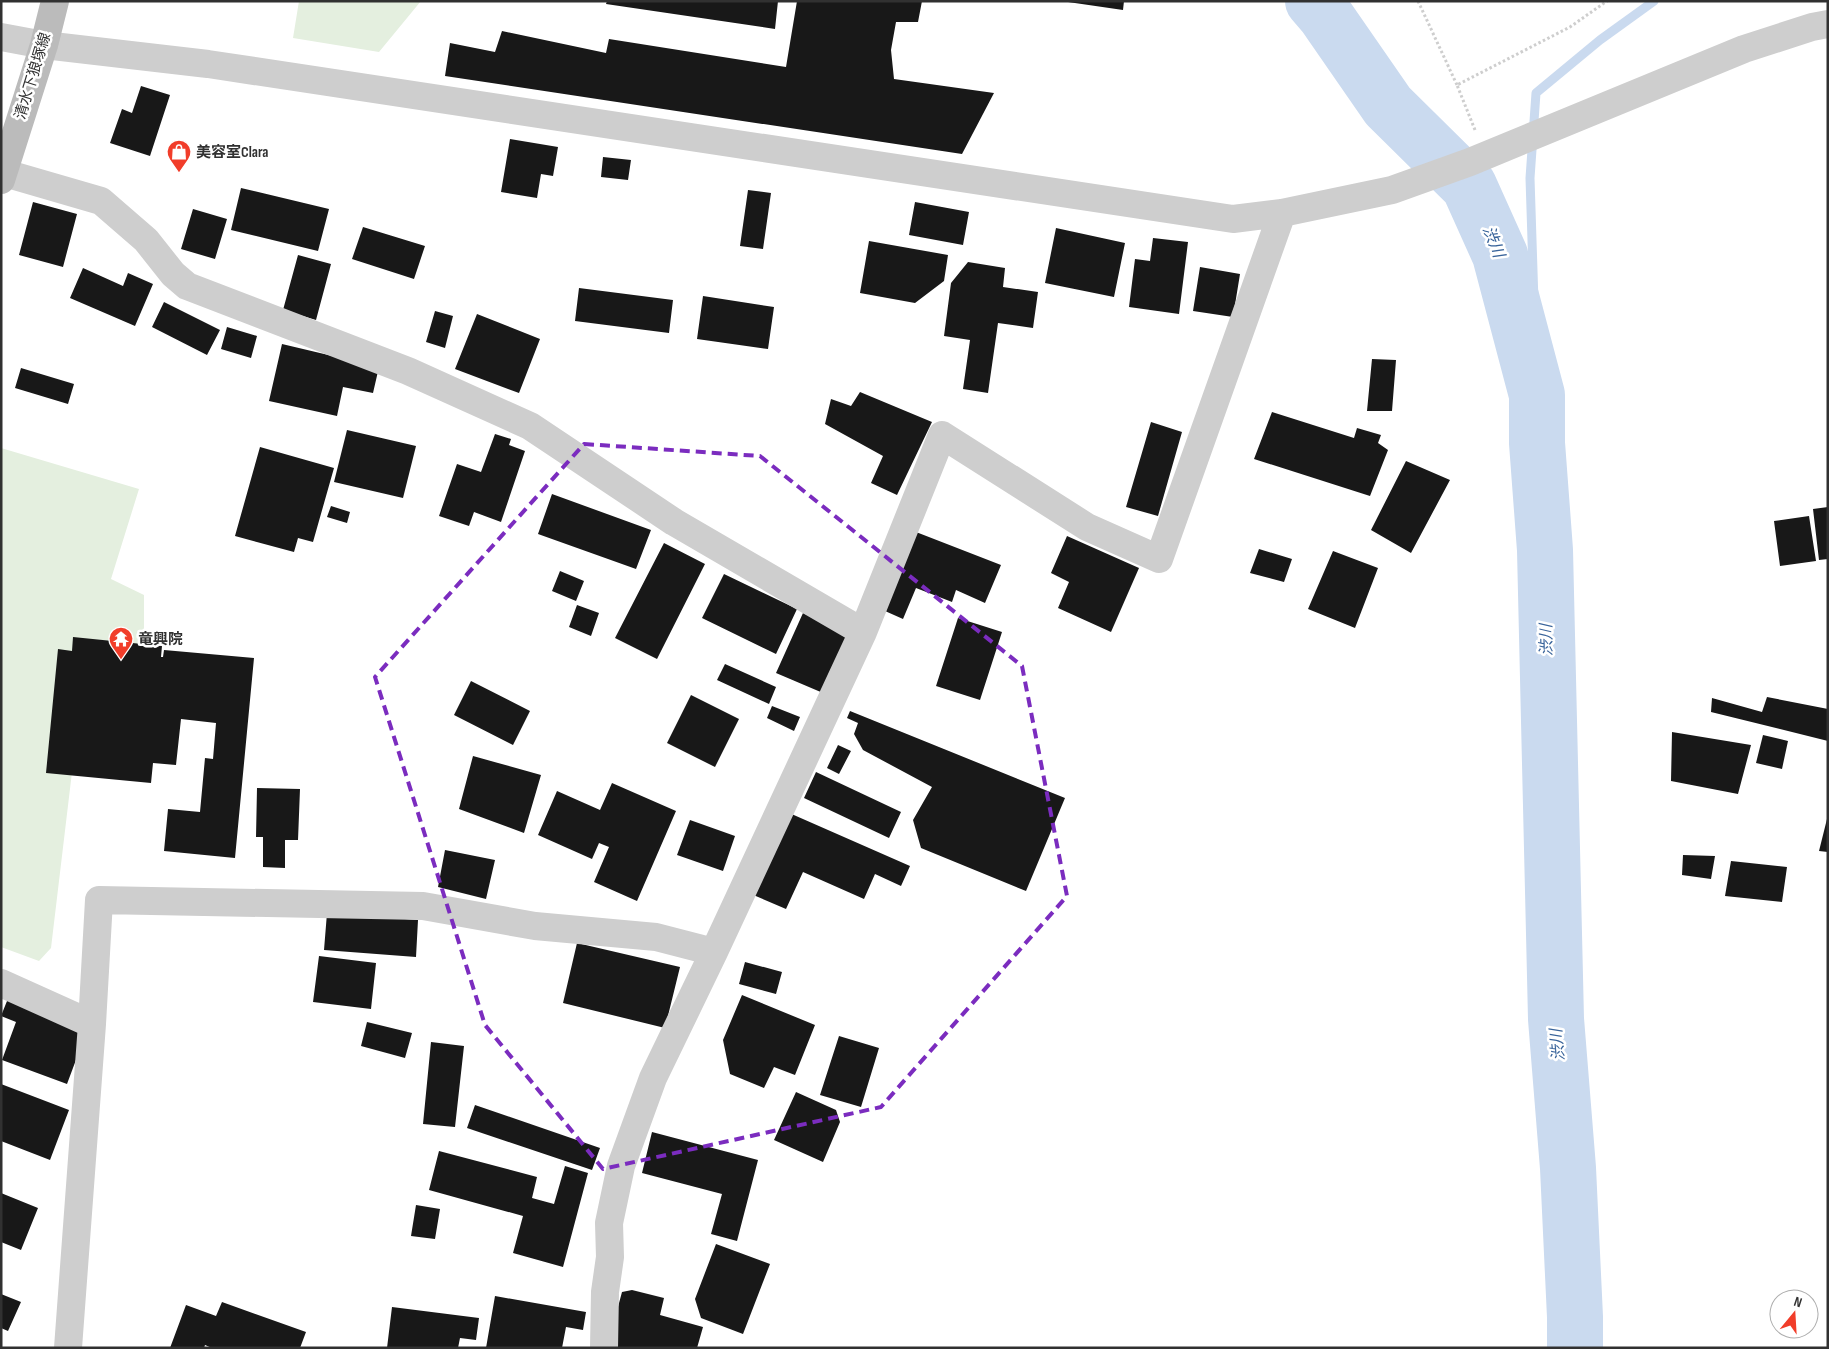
<svg xmlns="http://www.w3.org/2000/svg" width="1829" height="1349" font-family="'Sofia Sans Condensed','Noto Sans JP',sans-serif">
<style>
.green{fill:#e4efdf}
.lines{fill:none;stroke-linecap:round;stroke-linejoin:round}
.stream{stroke:#cadaef;stroke-width:9}
.river{stroke:#cadaef;stroke-width:56}
.building{fill:#181818}
.path{stroke:#cecece;stroke-width:3;stroke-dasharray:2.5 2.5;stroke-linecap:butt}
.street{stroke:#cecece;stroke-width:28}
.secondary{stroke:#bbb;stroke-width:28}
.marked{fill:none;stroke:#7b2cbf;stroke-width:4;stroke-dasharray:10 6;stroke-linejoin:round}
.labels{text-anchor:middle;dominant-baseline:central;stroke-width:5;stroke-linejoin:round;paint-order:stroke}
.street-label{font-size:15px;fill:#313131;stroke:#fff}
.poi-label{font-size:15px;font-weight:bold;fill:#313131;stroke:#fff;text-anchor:start}
.water-label{font-size:16px;font-style:italic;fill:#38639a;stroke:#fff}
</style>
<rect width="100%" height="100%" fill="#fff"/>
<path class="green" d="M299,1h122l-42,51 -86,-14z
M1,448l138,41 -28,90 33,16v54l-72,123 -21,176 -12,13 -38,-14z"/>
<g class="lines">
<path class="stream" d="M1537,395l-7,-217 6,-85 64,-53 54,-39"/>
<path class="river" d="M1313,1l12,14 63,91 81,80 31,69 37,140v48l8,107 11,469 12,149 7,149v31"/>
</g>
<path class="building" d="M607,1h171l-3,28 -169,-25z
M797,1h125l-4,21h-22l-5,28 3,29 100,14 -32,61 -517,-78 5,-33 45,9 7,-21 104,22 3,-14 177,28z
M1068,1h56l-1,9 -55,-8z
M141,86l29,9 -20,61 -40,-13 12,-34 10,4z
M510,139l48,8 -5,29 -12,-2 -4,24 -36,-6z
M603,157l28,3 -3,20 -27,-3z
M241,188l88,21 -11,42 -87,-21z
M748,190l23,3 -8,56 -23,-3z
M33,202l44,12 -14,53 -44,-12z
M915,202l54,10 -6,33 -54,-10z
M193,209l34,10 -12,40 -34,-10z
M363,227l62,19 -11,33 -62,-20z
M1056,228l69,15 -11,54 -69,-14z
M1153,238l35,4 -9,72 -50,-7 6,-48 15,2z
M869,241l79,14 -4,26 -29,22 -55,-10z
M298,255l33,9 -15,56 -33,-10z
M968,262l37,6 -2,19 35,5 -5,36 -35,-5 -10,70 -25,-4 7,-49 -26,-4 7,-53z
M1200,267l40,7 -7,43 -40,-6z
M83,268l40,18 5,-13 25,11 -18,42 -65,-28z
M579,288l94,12 -4,33 -94,-12z
M703,296l71,11 -6,42 -71,-10z
M164,302l56,28 -13,25 -55,-28z
M435,311l18,5 -8,32 -19,-6z
M477,314l63,25 -21,54 -64,-24z
M227,327l30,9 -6,22 -30,-9z
M282,344l97,23 -6,26 -30,-6 -6,29 -68,-15z
M1372,359l24,1 -4,51h-25z
M21,368l53,16 -6,20 -53,-16z
M860,392l72,30 -35,73 -26,-12 12,-27 -58,-32 6,-25 20,7z
M1272,412l82,26 3,-10 24,7 -3,8 10,7 -18,46 -116,-37z
M1151,422l31,10 -24,84 -32,-9z
M347,430l69,16 -13,52 -69,-16z
M495,434l16,5 -2,6 16,6 -24,71 -27,-10 -5,14 -30,-10 18,-52 24,8z
M260,447l74,21 -21,74 -15,-4 -4,14 -59,-16z
M1406,461l44,19 -39,73 -40,-23z
M552,494l99,36 -15,39 -98,-35z
M331,506l19,6 -3,11 -20,-6z
M1828,507v52l-9,1 -6,-51z
M1809,516l7,45 -36,5 -6,-45z
M916,532l85,33 -16,38 -29,-13 -4,12 -36,-14 -13,31 -18,-8z
M1067,536l72,32 -28,64 -53,-24 11,-26 -18,-9z
M664,543l41,21 -48,95 -42,-21z
M1259,549l33,10 -8,23 -34,-9z
M1333,551l45,17 -23,60 -47,-19z
M560,571l24,10 -8,20 -24,-10z
M724,574l73,35 -21,45 -74,-36z
M577,605l22,8 -8,23 -22,-9z
M803,613l46,20 -26,60 -47,-20z
M958,618l44,14 -22,68 -44,-14z
M73,637l89,9 -1,11h2l1,-7 90,8 -19,200 -71,-7 4,-42 32,3 5,-54 8,1 3,-36 -35,-4 -5,46 -23,-2 -2,20 -105,-10 12,-124 14,2z
M725,664l51,23 -7,17 -52,-24z
M471,681l59,30 -17,34 -59,-30z
M691,695l48,24 -24,48 -48,-24z
M1767,697l61,12v32l-117,-29 1,-14 50,14z
M772,706l28,11 -6,14 -27,-13z
M850,711l215,87 -39,93 -105,-43 -8,-28 19,-33 -69,-37 -9,-16 4,-11 -11,-5z
M1672,732l79,13 -13,49 -67,-13z
M1763,735l25,6 -6,28 -26,-6z
M838,745l13,6 -12,23 -12,-6z
M473,756l68,19 -17,58 -65,-24z
M816,772l85,40 -12,26 -85,-40z
M612,783l64,28 -39,90 -43,-19 15,-35 -10,-4 -7,16 -54,-24 19,-44 43,19z
M257,788l43,1 -2,51h-13v28l-22,-1v-30h-7z
M787,812l123,54 -9,20 -26,-12 -11,25 -61,-27 -17,37 -35,-15z
M1827,819h1v33l-9,-1z
M690,820l45,16 -12,35 -46,-16z
M445,850l50,10 -9,39 -48,-12z
M1683,855l32,1 -4,23 -29,-4z
M1731,861l56,6 -5,35 -57,-6z
M327,913l91,7 -2,37 -92,-7z
M577,943l103,24 -15,61 -102,-25z
M319,956l57,7 -5,46 -58,-7z
M745,962l37,10 -6,22 -37,-10z
M742,995l73,30 -20,50 -21,-8 -10,21 -34,-14 -7,-34z
M9,996l80,29 -22,59 -65,-24 14,-38 -15,-6z
M367,1022l45,11 -7,25 -44,-12z
M839,1036l40,12 -18,59 -41,-12z
M431,1042l33,4 -9,81 -32,-3z
M1,1084l68,26 -19,50 -49,-19z
M796,1092l40,18 4,12 -17,40 -49,-22z
M475,1105l125,43 -8,22 -125,-42z
M652,1132l106,28 -21,81 -26,-7 11,-40 -80,-21z
M439,1151l98,26 -5,21 22,6 11,-38 23,7 -25,94 -50,-14 10,-37 -94,-26z
M1,1193l37,15 -17,42 -20,-8z
M416,1205l24,4 -5,30 -24,-3z
M716,1244l54,20 -27,70 -42,-16 -6,-19z
M632,1290l32,8 -4,17 43,12 -6,21h-80l-2,-30 7,-26z
M1,1294l20,8 -13,29 -7,-3z
M495,1296l91,16 -3,18 -17,-3 -4,21h-76z
M222,1302l84,30 -6,16h-88l-7,-3 -1,3h-34l16,-43 30,11z
M392,1307l87,11 -3,22 -16,-2 -2,10h-71z"/>
<g class="lines">
<path class="path" d="M1418,1l39,84
M1475,130l-18,-45 113,-58 37,-26"/>
<path class="street" d="M1,37l43,8 164,19 1025,155 49,-6 110,-23 78,-28 274,-113 68,-22 16,-3
M1,172l100,29 45,39 27,34 14,12 221,85 122,55 144,96 189,110
M1,983l91,41
M68,1348l24,-324 7,-124 324,6 112,20 121,11 58,15
M604,1348l1,-56 5,-35 -1,-34 12,-57 32,-88 61,-126 149,-320 79,-197 145,92 72,32 123,-346"/>
<path class="secondary" d="M1,180l43,-135 11,-44"/>
</g>
<path class="marked" d="M584,444l176,12 262,210 45,230 -186,211 -278,62 -118,-144 -110,-348z"/>
<defs>
<symbol id="shop-pin" viewBox="-11 -11 22 30"><path d="M0 17L-7.5 6A9.5 9.5 0 1 1 7.5 6Z" fill="#f13d2a" stroke="#fff"/><path d="M-5-2.5h2.3a2.7 3.5 0 0 1 5.4 0H5L5.5 6h-11ZM-1.5-2.5h3a1.5 2.3 0 0 0-3 0Z" fill="#fff"/></symbol>
<symbol id="temple-pin" viewBox="-11 -11 22 30"><path d="M0 17L-7.5 6A9.5 9.5 0 1 1 7.5 6Z" fill="#f13d2a" stroke="#fff"/><path d="M0-6L5-2H3V0L6.5 2.5H4V6H1.5V3h-3V6H-4V2.5H-6.5L-3 0V-2H-5Z" fill="#fff"/></symbol>
</defs>
<g fill-rule="evenodd">
<use href="#shop-pin" x="165" y="138" width="28" height="38"/>
<use href="#temple-pin" x="107" y="625" width="28" height="38"/>
</g>
<g class="labels">
<g class="street-label">
<text transform="translate(33 76) rotate(-73)">清水下狼塚線</text>
</g>
<g class="poi-label">
<text x="196" y="152">美容室Clara</text>
<text x="138" y="639">竜興院</text>
</g>
<g class="water-label">
<text transform="translate(1493 242) rotate(68)">渋川</text>
<text transform="translate(1547 640) rotate(-91)">渋川</text>
<text transform="translate(1558 1045) rotate(-95)">渋川</text>
</g>
</g>
<rect width="1829" height="1349" fill="none" stroke="#313131" stroke-width="5"/>
<g transform="translate(1794 1314) rotate(18)"><circle r="24" fill="#ffffff" stroke="#adadad"/>
<path d="M0-4L9 19L0 12L-9 19Z" fill="#f13d2a"/>
<text y="-8" font-size="14" font-weight="bold" text-anchor="middle" fill="#313131">N</text>
</g>
</svg>
